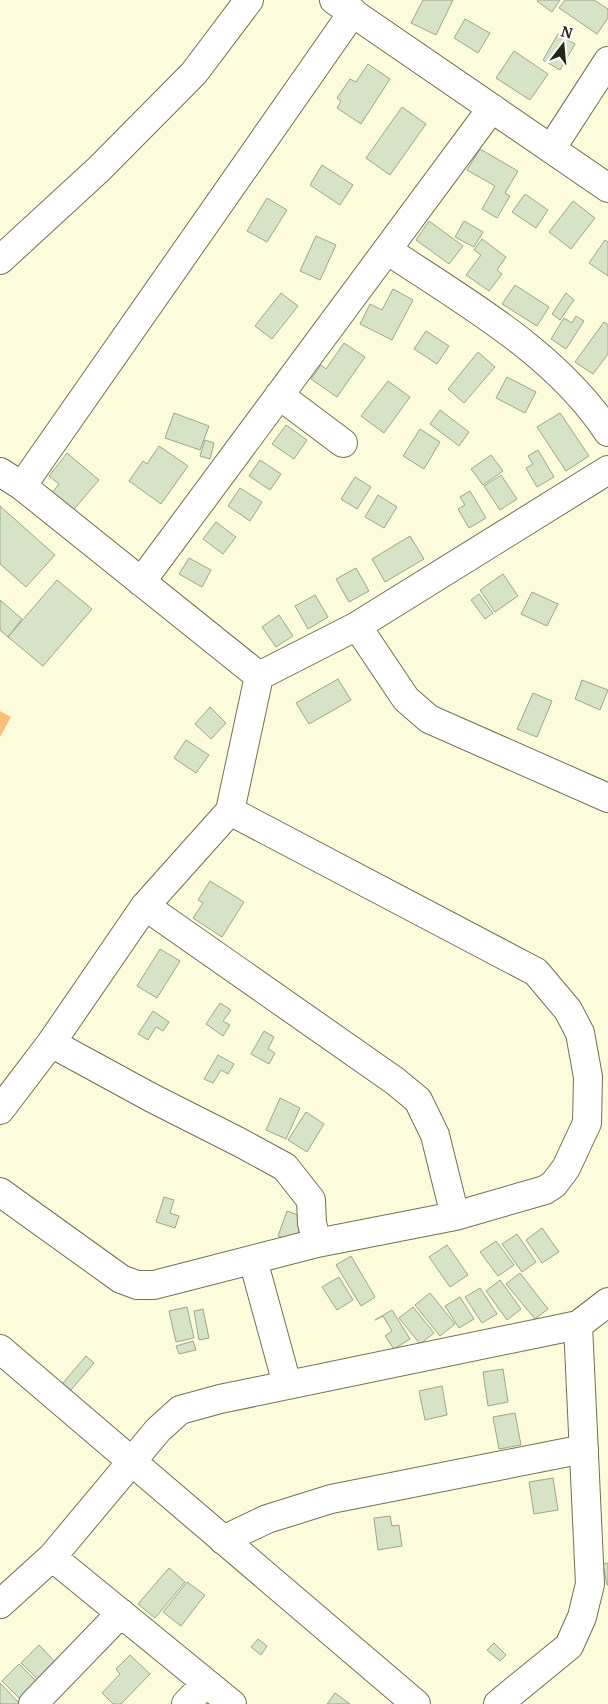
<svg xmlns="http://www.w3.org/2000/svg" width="608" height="1704" font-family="Merriweather,serif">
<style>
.green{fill:#fbc077}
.building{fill:#d7e3c6;stroke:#9ba68b}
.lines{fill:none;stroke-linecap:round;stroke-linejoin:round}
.minor-casing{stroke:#707055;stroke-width:30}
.minor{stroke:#fff;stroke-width:28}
</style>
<rect width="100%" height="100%" fill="#fcfcdc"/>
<path class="green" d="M0,711l11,6 -11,20z"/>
<path class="building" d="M423,0h30l-17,35 -25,-12z
M538,0h22l-8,12 -15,-11z
M565,0h29l14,9v9l-11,16 -38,-26z
M465,19l25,14 -12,20 -24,-15z
M558,34l17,10 -15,26 -17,-10z
M514,51l34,23 -18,26 -34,-22z
M368,64l22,15 -29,45 -24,-16 4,-7 -4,-3 13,-19 6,3z
M402,107l24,17 -36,51 -24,-17z
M480,149l38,22 -13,22 5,3 -13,22 -15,-9 13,-23 -28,-16z
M322,165l31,20 -13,20 -30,-20z
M525,194l23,16 -12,18 -24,-16z
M267,198l20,12 -20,32 -20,-11z
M573,201l22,17 -24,31 -22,-17z
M429,221l34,25 -14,18 -33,-24z
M464,221l19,11 -9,15 -19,-10z
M316,236l20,9 -16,35 -20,-9z
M482,239l24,18 -9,13 5,4 -13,17 -23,-16 15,-20 -7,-5z
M605,240l3,2v34l-19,-13z
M515,285l34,22 -12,19 -35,-22z
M393,289l20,11 -21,40 -32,-16 10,-20 12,6z
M281,293l17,13 -26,33 -17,-13z
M566,293l8,7 -14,20 -8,-6z
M576,316l8,5 -18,28 -15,-10 13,-21 8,5z
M604,322l4,3v29l-15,20 -18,-12z
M426,331l23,15 -12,18 -23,-15z
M344,343l21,14 -28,40 -26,-18 10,-14 5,4z
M478,352l17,15 -31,36 -16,-14z
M507,377l29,15 -11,21 -29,-15z
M388,381l22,16 -26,36 -23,-17z
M440,410l29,22 -10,14 -29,-22z
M174,413l35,13 -9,24 -35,-12z
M560,413l29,43 -23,15 -29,-44z
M286,425l21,15 -13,19 -22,-15z
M420,429l20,13 -16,27 -21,-13z
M205,440l9,3 -4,16 -10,-3z
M159,446l29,20 -27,38 -32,-23 14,-20 4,3z
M538,450l16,27 -17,10 -11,-19 7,-4 -5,-8z
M67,453l32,27 -30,35 -21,-17 11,-14 -10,-8z
M491,455l12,16 -20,14 -12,-16z
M260,460l21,14 -11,16 -21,-14z
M501,475l16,24 -17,11 -16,-24z
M355,477l16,10 -14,22 -16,-10z
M240,488l22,14 -12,19 -22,-15z
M470,491l16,27 -17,10 -11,-19 7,-4 -5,-8z
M378,495l19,12 -13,21 -19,-11z
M0,506l55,49 -29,32 -26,-23z
M216,522l20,15 -13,17 -20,-15z
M410,536l14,23 -39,23 -13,-23z
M189,558l22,12 -9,17 -23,-13z
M356,568l13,23 -20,11 -13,-23z
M503,574l15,22 -23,16 -15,-22z
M57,580l35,29 -49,57 -35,-29z
M532,592l26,12 -11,22 -26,-12z
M479,594l14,19 -8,6 -14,-19z
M315,595l13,22 -20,12 -13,-23z
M0,600l22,19 -14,18 -8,-7z
M279,615l14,21 -17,11 -14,-20z
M338,679l13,21 -42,24 -13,-21z
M582,680l26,10 -8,20 -25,-11z
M533,693l19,8 -15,36 -20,-8z
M210,707l16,16 -15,16 -16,-15z
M186,740l23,15 -13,18 -22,-15z
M210,881l34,21 -22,35 -29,-19 10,-15 -5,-3z
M160,949l20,12 -23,37 -20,-12z
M220,1003l11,7 -8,11 7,4 -7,11 -17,-12z
M153,1011l16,11 -6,9 -7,-4 -8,13 -10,-6z
M264,1031l10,6 -6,12 7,4 -6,11 -18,-10z
M218,1055l16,9 -6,10 -7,-4 -8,13 -9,-4z
M280,1098l20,10 -14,31 -20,-9z
M306,1112l18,12 -17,28 -19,-12z
M164,1197l10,3 -4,13 9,3 -4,12 -19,-6z
M287,1211l17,6 -9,25 -17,-6z
M542,1228l17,24 -17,11 -16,-23z
M517,1234l19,28 -14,10 -20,-28z
M496,1241l18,24 -16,11 -18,-24z
M447,1245l21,30 -18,12 -21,-30z
M351,1256l24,41 -14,9 -25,-41z
M520,1273l28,36 -13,10 -29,-35z
M339,1277l14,23 -16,10 -15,-23z
M500,1280l21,29 -14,11 -21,-29z
M480,1288l17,26 -15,9 -17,-26z
M430,1293l25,31 -15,12 -25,-31z
M460,1297l14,22 -15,9 -14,-22z
M187,1307l7,31 -18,4 -7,-31z
M413,1307l21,26 -14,11 -21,-26z
M203,1309l6,29 -10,2 -5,-29z
M392,1310l18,29 -16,10 -9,-13 7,-5 -9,-15 -8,4z
M193,1341l3,9 -17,4 -3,-8z
M86,1356l8,7 -24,28 -8,-7z
M503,1369l5,33 -20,4 -5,-34z
M442,1386l5,29 -22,5 -6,-29z
M515,1413l6,32 -22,4 -6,-32z
M553,1478l5,32 -24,4 -5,-32z
M390,1516l2,10 7,-1 3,21 -24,4 -4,-32z
M608,1563v22h-1l-4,-21z
M169,1568l16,14 -30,36 -17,-14z
M187,1582l18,13 -24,31 -18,-14z
M258,1639l9,7 -6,9 -10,-8z
M494,1643l12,12 -6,6 -13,-11z
M39,1645l22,23 -17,17 -23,-22z
M130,1655l20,19 -29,30h-8l-11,-11 18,-19 -4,-5z
M19,1664l23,23 -17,17 -23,-23z
M0,1683l20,21h-20z
M335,1693l15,11h-23z"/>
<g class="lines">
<defs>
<path id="minor" d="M334,0l274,188
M551,149l57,-88
M387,250c78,52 168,102 221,182
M0,260l99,-91 95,-96 55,-73
M279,395l64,48
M0,472l22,14 237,190 -29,135 -85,95 -94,137 -51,67
M22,486l331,-474
M141,582l351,-474
M357,626l49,73 23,20 179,79
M259,676l98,-50 251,-156
M145,906l250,175 23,19 17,35 20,81
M51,1043l101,55 87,44 46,25 26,33 1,23 5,20
M0,1192l121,87 16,6h17l163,-42 138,-27 90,-26 9,-6 12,-16 21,-45 1,-46 -8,-44 -12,-23 -32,-38 -306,-161
M253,1260l34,124
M578,1325l30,-23
M0,1349l416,355
M223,1540l44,-21 64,-20 253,-50
M0,1604l52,-47
M33,1704l88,-91
M186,1704l20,-21
M232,1704l-180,-147 106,-127 22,-20 40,-11 358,-74 12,259 -8,33 -13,29 -71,58"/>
</defs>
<use href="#minor" class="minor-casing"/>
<use href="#minor" class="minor"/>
</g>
<g transform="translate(563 45) rotate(16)" stroke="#ffffff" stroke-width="4" paint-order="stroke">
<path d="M0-4L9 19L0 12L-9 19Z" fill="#242419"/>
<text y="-8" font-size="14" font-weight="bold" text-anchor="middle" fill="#242419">N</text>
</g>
</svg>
